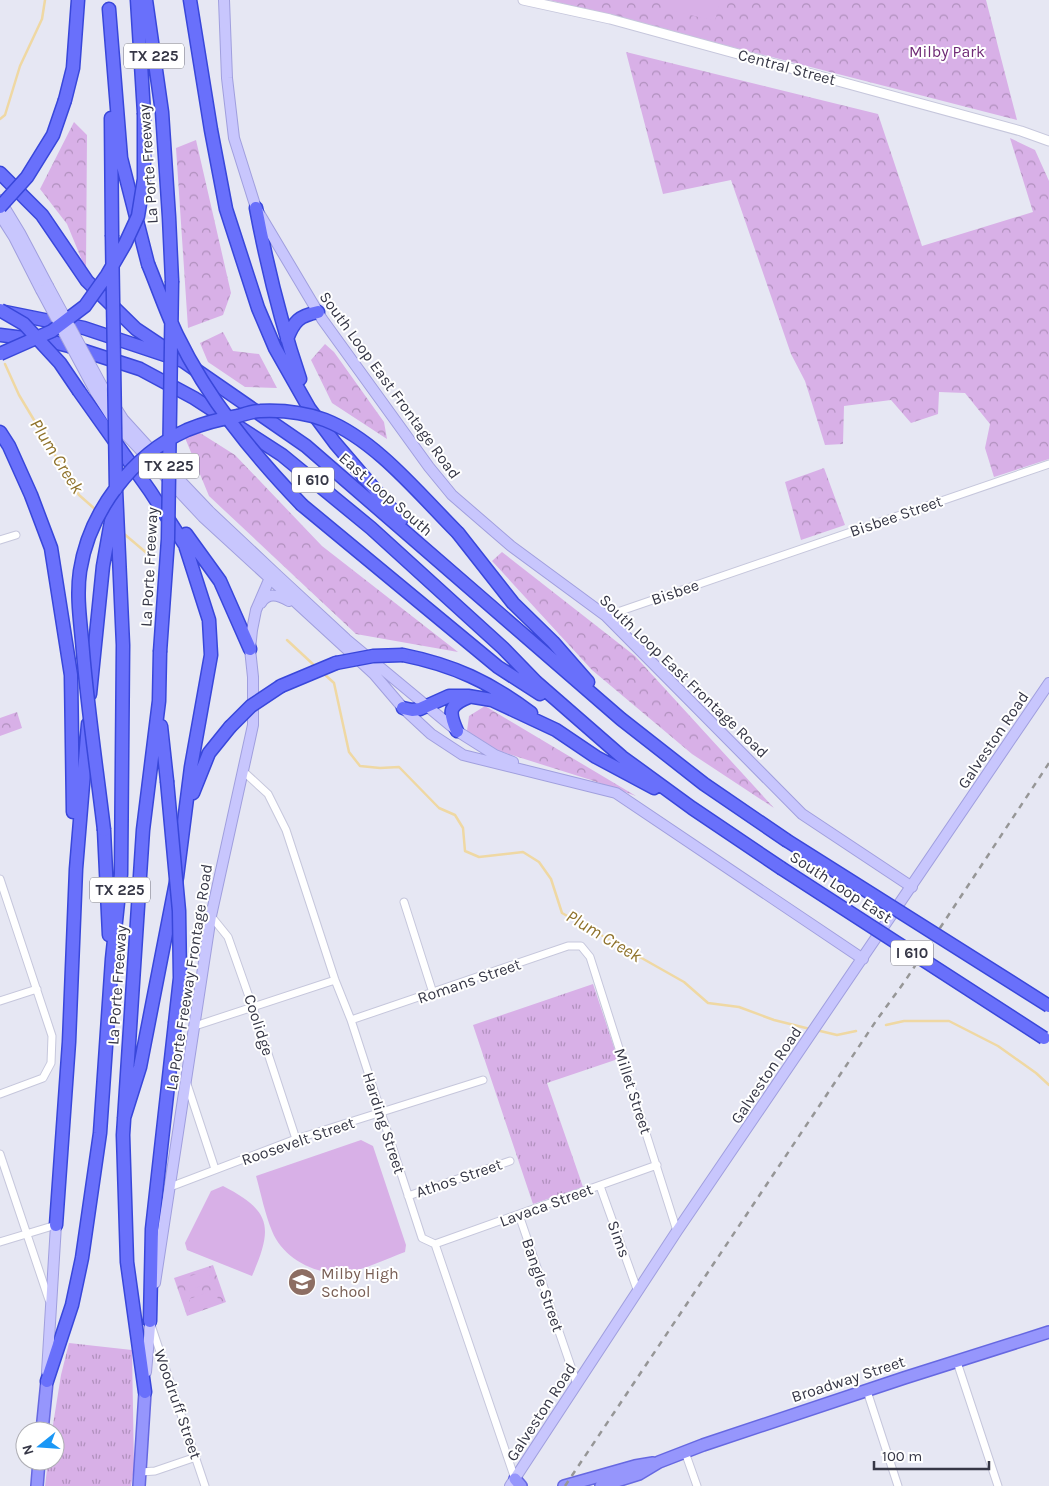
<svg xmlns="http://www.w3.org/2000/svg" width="1049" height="1486" font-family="Karla,sans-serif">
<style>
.grass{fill:url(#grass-tufts)}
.forest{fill:url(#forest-crowns)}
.pitch{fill:#d8b0e7}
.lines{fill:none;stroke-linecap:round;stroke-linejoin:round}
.stream{stroke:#efd8a3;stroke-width:2.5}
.minor-casing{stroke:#c6c7dc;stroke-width:9}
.tertiary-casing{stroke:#c6c7dc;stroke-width:11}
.secondary-casing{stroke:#a09fde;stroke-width:12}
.primary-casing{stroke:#6668e1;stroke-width:14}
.motorway-casing{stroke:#3947da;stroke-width:15}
.minor{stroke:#fff;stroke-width:7}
.tertiary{stroke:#fff;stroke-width:9}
.secondary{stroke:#c8c6fd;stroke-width:10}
.primary{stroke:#9696fc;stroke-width:11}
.motorway{stroke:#6970fb;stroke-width:12}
.rail{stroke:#969696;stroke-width:2.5;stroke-dasharray:6 6;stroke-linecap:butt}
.secondary-bridge-casing{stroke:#a09fde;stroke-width:12;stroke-linecap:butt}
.motorway-bridge-casing{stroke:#3947da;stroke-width:15;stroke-linecap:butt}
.secondary-bridge{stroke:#c8c6fd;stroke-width:10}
.motorway-bridge{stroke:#6970fb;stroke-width:12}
.labels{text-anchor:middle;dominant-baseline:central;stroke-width:4;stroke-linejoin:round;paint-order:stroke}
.shield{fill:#fff;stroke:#72737e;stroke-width:1}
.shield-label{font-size:15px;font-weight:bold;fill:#363746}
.park-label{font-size:16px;fill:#6f2a76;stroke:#fff}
.street-label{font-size:16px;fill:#363746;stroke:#fff}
.education-label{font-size:16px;fill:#785e54;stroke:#fff;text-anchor:start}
.water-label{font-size:18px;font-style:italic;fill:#8f722b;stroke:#fff}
</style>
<defs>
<pattern id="grass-tufts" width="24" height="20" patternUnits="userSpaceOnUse" patternTransform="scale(1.25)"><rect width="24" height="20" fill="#d8b0e7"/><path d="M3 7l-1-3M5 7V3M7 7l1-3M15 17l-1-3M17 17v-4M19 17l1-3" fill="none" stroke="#b090bd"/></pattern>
<pattern id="forest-crowns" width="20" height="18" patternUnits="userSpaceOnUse" patternTransform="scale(1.25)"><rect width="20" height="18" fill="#d8b0e7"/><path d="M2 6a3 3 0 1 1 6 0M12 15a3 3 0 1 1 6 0" fill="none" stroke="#b090bd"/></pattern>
</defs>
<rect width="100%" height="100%" fill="#e6e7f3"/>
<path class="grass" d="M593,984l25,75 -71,24 36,104 -50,17 -60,-179z
M69,1343l63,7 2,119 -3,17h-86l3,-25h7v-30h-3l9,-56z"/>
<path class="forest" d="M549,0h437l31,120z
M626,52l252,62 44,132 111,-34 -23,-74 25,12 14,31v278l-55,18 -9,-29 5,-24 -25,-31 -26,-1 -1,22 -27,9 -20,-23 -47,6 -1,38 -18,1 -20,-64 -14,-27 -60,-174 -68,14z
M74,122l13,13 -1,135 -19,-46 -27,-35z
M196,140l35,153 -8,22 -35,13 -12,-180z
M223,332l10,19 26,3 18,34 -32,-1 -37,-25 -8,-19z
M325,344l9,8 50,70 3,17 -55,-36 -21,-43z
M197,431l38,24 87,91 136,106 -102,-18 -147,-138 -26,-63z
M824,468l21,57 -44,15 -16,-58z
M502,552l133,104 139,152 -82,-54 -100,-84 -100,-109z
M485,706l151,90 -45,-16 -92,-29 -32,-20 2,-15z
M17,712l5,16 -22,8v-18z
M213,1265l13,37 -39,14 -13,-38z"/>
<path class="pitch" d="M676,0h44l-5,21 -41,-10z
M361,1140l12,6 33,99 -1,7c-17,6 -41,18 -58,20 -29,5 -64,-13 -75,-41 -7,-17 -11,-37 -16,-55z
M223,1186c49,25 50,42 29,90l-65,-26 -2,-7 26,-52z
M208,1270l4,12 -26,9 -4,-12z
M215,1290l4,12 -26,9 -4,-12z"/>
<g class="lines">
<path class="stream" d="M0,119l5,-4 15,-49 22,-47 3,-19
M5,364l14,31 60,100 17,15
M123,533l26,22
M287,640l29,27
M322,672l12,11 15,69 11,14 20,2 19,-1 40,41 16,7 8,13 2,23 14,6 44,-5 16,10 12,17 11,34 122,69 24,21 31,4 35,13 36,9
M886,1025l18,-4h45l49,25 38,27 13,12
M816,1030l21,5 19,-4"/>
<defs>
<path id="minor" d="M0,540l16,-5
M606,616l443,-152
M243,771l25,23 18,36 49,150 16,40 71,218 13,6 80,235
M0,879l52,157 -1,27 -8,15 -43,16
M404,902l29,91
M211,916l17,21 25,71 43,131
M0,1001l37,-12
M351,1020l217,-74h13l9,11 87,274
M195,1026l140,-46
M187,1084l28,85
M0,1154l49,146
M600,1186l38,106
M170,1187l126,-48 187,-59
M408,1196l102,-35
M519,1215l58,169
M0,1242l56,-17
M435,1244l222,-79
M152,1328l53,158
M957,1362l41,124
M867,1391l31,95
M685,1452l12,34
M141,1472l14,-1 41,-14"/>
<path id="tertiary" d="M523,0l87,19 411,112 28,10"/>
<path id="secondary" d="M224,0l3,78 7,60 22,70 66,111 107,148 23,28 59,51 95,70 196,198 110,73
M0,200l20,33 28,53
M0,215l14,22 27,53
M102,386l21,33 30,33 56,59 67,63 70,65 111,92 38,24 18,7
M95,391l21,33 87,93 171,157 29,34 28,26 32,21 153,38 247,166
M261,603c7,-11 17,-8 28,-2
M155,1283l56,-367 42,-191v-48l-3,-28 2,-19 4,-20 13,-30 7,-6
M47,1372l9,-147
M146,1372l5,-57
M510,1486l167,-255 372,-548"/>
<path id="primary" d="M42,1431l5,-50
M515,1479l6,7
M37,1486l2,-25
M139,1486l6,-94
M564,1486l71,-20 18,-3
M601,1486l38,-12 20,-12 44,-17 201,-67 145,-46"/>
<path id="motorway" d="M137,0l7,113
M146,0l16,112 7,105 3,64
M190,0l21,130 15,79 32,99 17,40 34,60 26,35 66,77
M109,9l12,149 27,106
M65,100l8,-32 5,-68
M111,118l1,117
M0,173l42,42 45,66 49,48 33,22
M256,208c11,58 25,115 44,171
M5,312l79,16 99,33 123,85 315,273 83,65 82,56
M0,335l49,6 20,5 71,23 54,29 88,57 89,73 132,120 33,34 86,75 70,51 89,60
M287,339c7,-18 12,-23 31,-27
M79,391l71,100 35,54 24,75 2,35 -20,112 -14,110 -37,190 -16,51
M0,432l9,14 22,49 20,53 20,127 2,137
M302,505l196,162 42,27
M458,533l55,70 40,39 35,40
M186,534l34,47 30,68
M403,655c50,10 87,27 128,58
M281,686l55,-23
M90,694l13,-128 10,-56
M403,708l9,2 8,-1 29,-13h19l24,4 64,30 40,27 58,31
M161,726l6,55
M457,731c-9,-20 -8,-26 12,-34
M193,793l16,-40 21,-26
M104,830l5,105
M56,1225l13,-183 7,-173 12,-145
M150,1321l2,-92 23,-206
M47,1381l25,-76 10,-47 18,-125 12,-174 9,-85 2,-229 -7,-156
M145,1392l-18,-130 -4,-127 20,-305 16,-129 1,-49"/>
</defs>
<use href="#minor" class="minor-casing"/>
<use href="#tertiary" class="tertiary-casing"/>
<use href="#secondary" class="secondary-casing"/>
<use href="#primary" class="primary-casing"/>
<use href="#motorway" class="motorway-casing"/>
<use href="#minor" class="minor"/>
<use href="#tertiary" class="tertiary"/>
<use href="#secondary" class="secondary"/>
<use href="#primary" class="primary"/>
<use href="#motorway" class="motorway"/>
<path class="rail" d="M565,1486l311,-465 29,-40 144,-218"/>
<defs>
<path id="secondary-bridge" d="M48,286l54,100
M41,290l54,101"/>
<path id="motorway-bridge" d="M0,207l27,-30 26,-42 12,-35
M112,235l4,254
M148,264c10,24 18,48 29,71 31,64 76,119 125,170
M0,310l24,14 36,39 19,28
M0,354l52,-23 33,-25 22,-31 18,-31 13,-28 6,-37v-66
M160,652l8,-113 4,-258
M336,663l37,-7 30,-1
M230,727l21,-21 30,-20
M167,781l12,130 1,67 -5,45
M104,830c-7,-59 -16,-119 -21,-178 -2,-27 -7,-54 -3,-81 9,-59 52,-116 107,-141 17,-7 33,-11 51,-14 7,-2 15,-5 22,-5 21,-1 46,2 65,9 51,20 94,74 133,113
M786,840l263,166
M781,868l263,170"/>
</defs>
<use href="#secondary-bridge" class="secondary-bridge-casing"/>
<use href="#motorway-bridge" class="motorway-bridge-casing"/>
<use href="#secondary-bridge" class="secondary-bridge"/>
<use href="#motorway-bridge" class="motorway-bridge"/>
</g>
<defs>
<symbol id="school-disc" viewBox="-11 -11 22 22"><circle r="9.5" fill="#8d6e63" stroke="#fff"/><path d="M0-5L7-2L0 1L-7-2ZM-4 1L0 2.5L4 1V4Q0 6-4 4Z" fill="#fff"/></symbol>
</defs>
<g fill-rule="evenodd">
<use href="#school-disc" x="286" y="1266" width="32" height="32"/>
</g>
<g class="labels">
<g class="shield">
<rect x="124" y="43.5" width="60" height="25" rx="4"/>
<rect x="139" y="453.5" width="60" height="25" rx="4"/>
<rect x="292" y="467.5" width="42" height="25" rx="4"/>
<rect x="90" y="877.5" width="60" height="25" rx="4"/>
<rect x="891" y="940.5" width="42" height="25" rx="4"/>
</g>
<g class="shield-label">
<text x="154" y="56">TX 225</text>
<text x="169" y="466">TX 225</text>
<text x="313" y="480">I 610</text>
<text x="120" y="890">TX 225</text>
<text x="912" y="953">I 610</text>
</g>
<g class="park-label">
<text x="947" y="51">Milby Park</text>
</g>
<g class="street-label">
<text transform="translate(787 67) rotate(15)">Central Street</text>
<text transform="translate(148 164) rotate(-94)">La Porte Freeway</text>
<text transform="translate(390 385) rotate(54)">South Loop East Frontage Road</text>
<text transform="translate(386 494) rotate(41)">East Loop South</text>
<text transform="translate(896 516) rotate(-19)">Bisbee Street</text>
<text transform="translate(149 567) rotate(-87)">La Porte Freeway</text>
<text transform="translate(675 592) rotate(-19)">Bisbee</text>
<text transform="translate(684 676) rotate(44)">South Loop East Frontage Road</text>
<text transform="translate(993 740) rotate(-56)">Galveston Road</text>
<text transform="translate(841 887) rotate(33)">South Loop East</text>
<text transform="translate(189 977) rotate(-81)">La Porte Freeway Frontage Road</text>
<text transform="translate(469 981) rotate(-19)">Romans Street</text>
<text transform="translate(117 985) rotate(-86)">La Porte Freeway</text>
<text transform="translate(259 1025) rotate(72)">Coolidge</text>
<text transform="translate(766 1075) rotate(-56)">Galveston Road</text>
<text transform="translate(633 1091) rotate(72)">Millet Street</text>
<text transform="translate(384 1123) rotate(72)">Harding Street</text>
<text transform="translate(298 1141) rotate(-19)">Roosevelt Street</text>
<text transform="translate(459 1178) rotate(-19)">Athos Street</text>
<text transform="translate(546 1205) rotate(-20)">Lavaca Street</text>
<text transform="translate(619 1239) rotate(70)">Sims</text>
<text transform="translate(543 1285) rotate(71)">Bangle Street</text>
<text transform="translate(848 1379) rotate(-18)">Broadway Street</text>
<text transform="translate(178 1404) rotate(71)">Woodruff Street</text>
<text transform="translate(541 1412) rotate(-57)">Galveston Road</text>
</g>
<g class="education-label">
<text x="321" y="1273">Milby High<tspan x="321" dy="18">School</tspan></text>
</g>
<g class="water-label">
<text transform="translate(57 456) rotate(58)">Plum Creek</text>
<text transform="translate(604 936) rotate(31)">Plum Creek</text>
</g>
</g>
<g transform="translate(40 1446) rotate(253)"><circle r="24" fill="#ffffff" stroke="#afafb5"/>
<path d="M0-4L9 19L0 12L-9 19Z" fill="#1a97f6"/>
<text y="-8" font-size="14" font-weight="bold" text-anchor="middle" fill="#363746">N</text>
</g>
<path d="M874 1461v8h115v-8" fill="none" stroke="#363746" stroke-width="2.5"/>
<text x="882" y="1461" font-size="15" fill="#363746" stroke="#ffffff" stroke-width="4" paint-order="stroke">100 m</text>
</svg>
